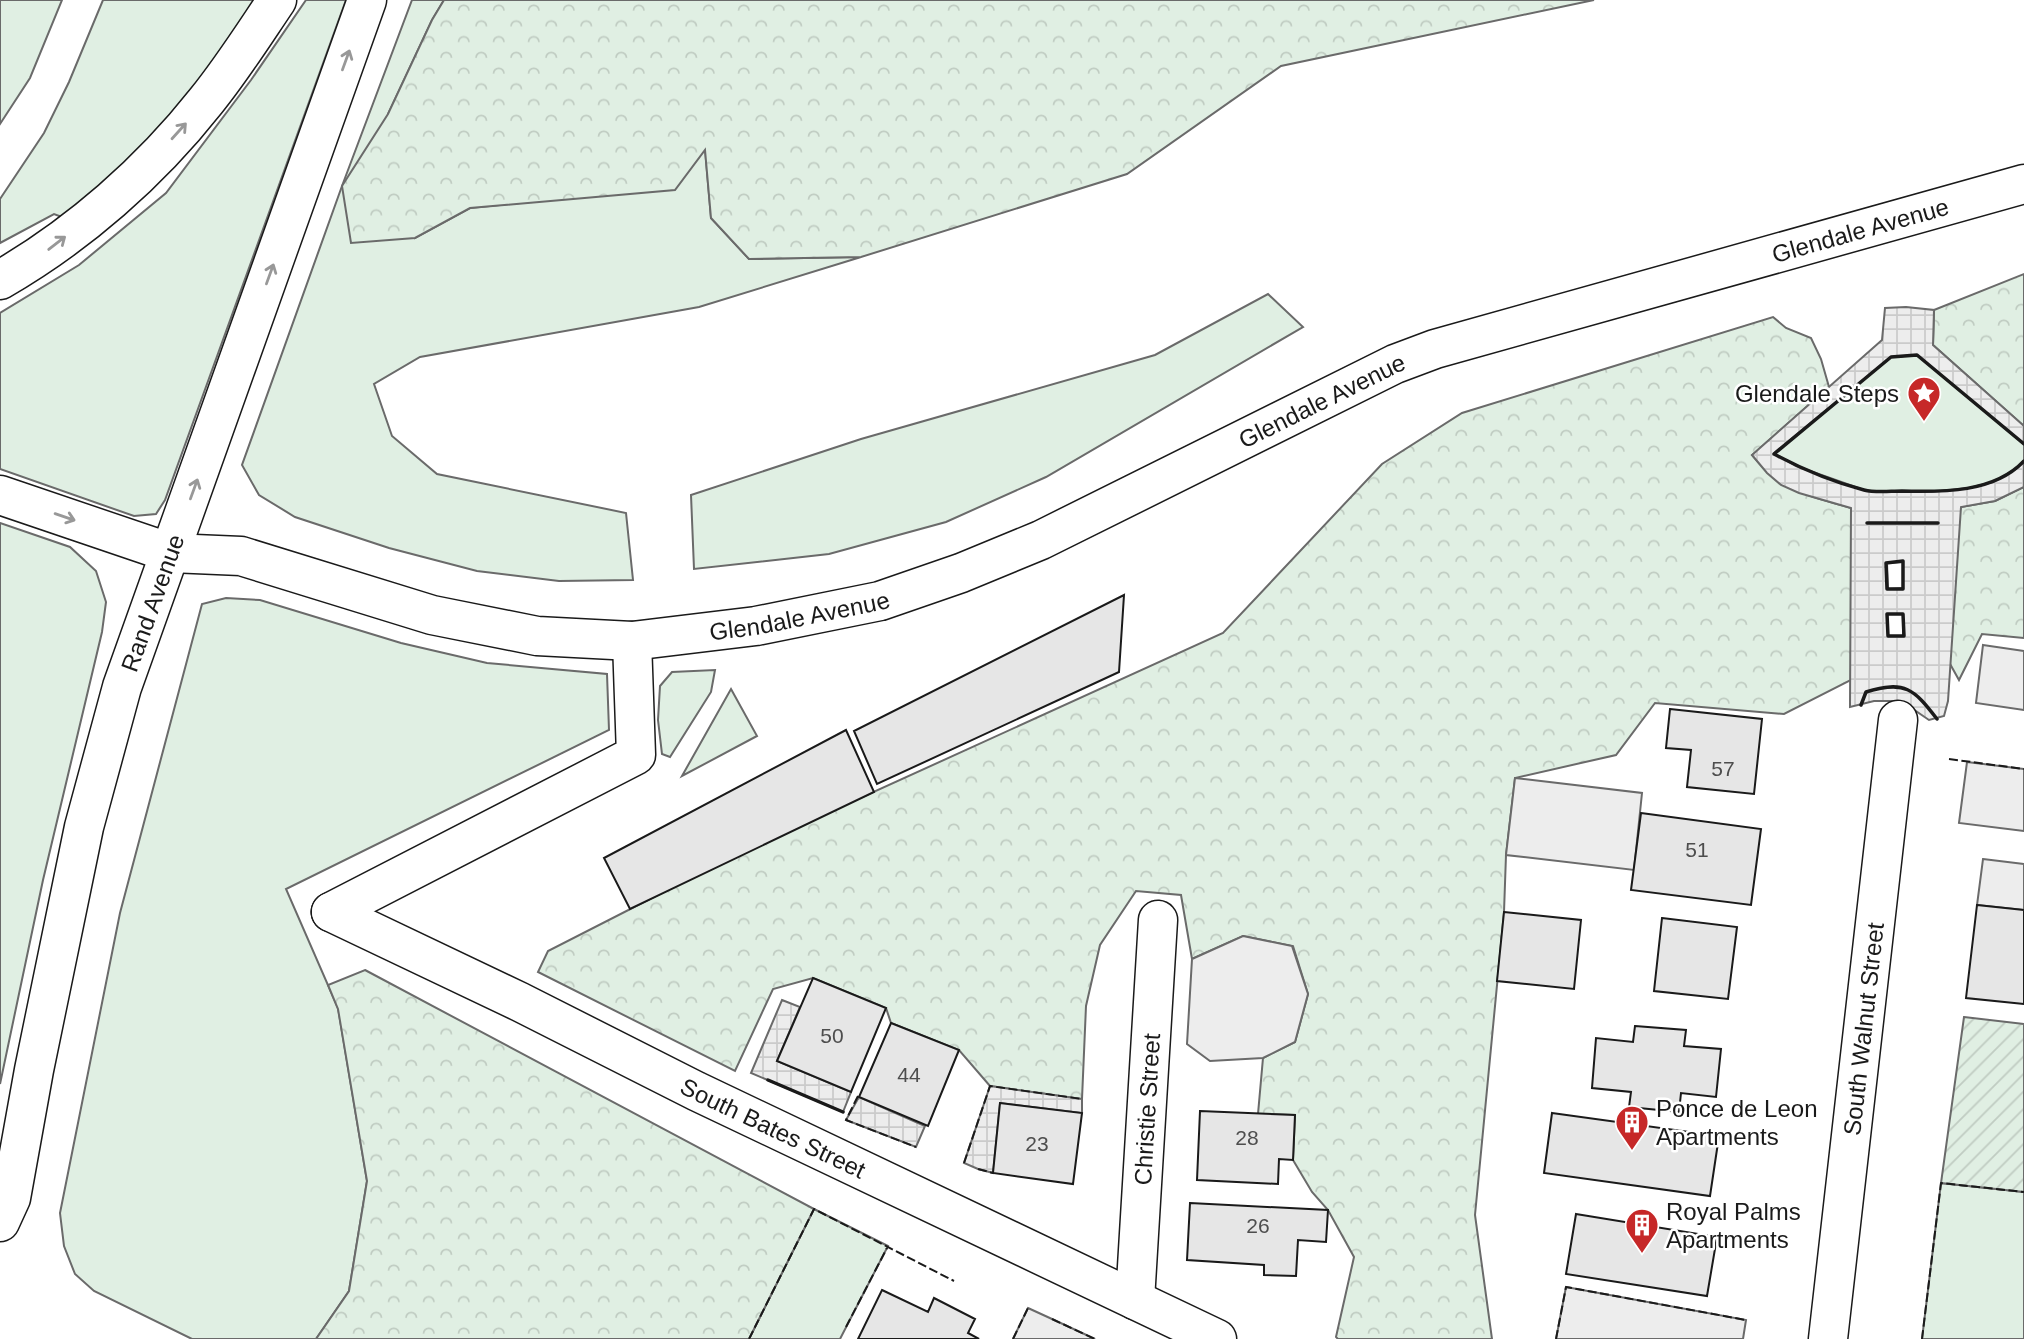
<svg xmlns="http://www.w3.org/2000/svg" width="2024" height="1339" font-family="Helvetica,sans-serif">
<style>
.grass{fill:#e0efe3;stroke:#6a6a6a;stroke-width:2}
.forest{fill:url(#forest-crowns);stroke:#6a6a6a;stroke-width:2}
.garden{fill:url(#garden-furrows);stroke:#6a6a6a;stroke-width:2}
.parking{fill:#ededed;stroke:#6a6a6a;stroke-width:2}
.plaza{fill:url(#plaza-grid);stroke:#6a6a6a;stroke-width:2;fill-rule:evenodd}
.building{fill:#e6e6e6;stroke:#1a1a1a;stroke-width:2}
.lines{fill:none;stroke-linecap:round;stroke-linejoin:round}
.minor-casing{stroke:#1a1a1a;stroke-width:41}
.major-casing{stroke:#1a1a1a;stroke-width:41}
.minor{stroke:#fff;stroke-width:38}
.major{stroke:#fff;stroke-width:38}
.fence{stroke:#1a1a1a;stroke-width:2;stroke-dasharray:9 3.5;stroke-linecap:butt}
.wall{stroke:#1a1a1a;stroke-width:3.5}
.oneway{stroke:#989898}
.labels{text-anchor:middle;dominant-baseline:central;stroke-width:5;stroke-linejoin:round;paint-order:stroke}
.number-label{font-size:21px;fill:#4d4d4d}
.street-label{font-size:24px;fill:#1a1a1a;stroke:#fff}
.poi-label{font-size:24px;fill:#1a1a1a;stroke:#fff;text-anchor:start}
</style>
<defs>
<pattern id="forest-crowns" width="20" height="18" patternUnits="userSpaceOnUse" patternTransform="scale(1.75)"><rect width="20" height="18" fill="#e0efe3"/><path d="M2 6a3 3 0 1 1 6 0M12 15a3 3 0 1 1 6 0" fill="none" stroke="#c0ccc2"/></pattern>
<pattern id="garden-furrows" width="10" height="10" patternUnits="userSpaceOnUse" patternTransform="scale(1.75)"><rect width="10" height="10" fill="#e0efe3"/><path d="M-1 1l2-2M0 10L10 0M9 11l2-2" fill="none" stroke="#c0ccc2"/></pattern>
<pattern id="plaza-grid" width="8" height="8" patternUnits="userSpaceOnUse" patternTransform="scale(1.75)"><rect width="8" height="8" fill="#ededed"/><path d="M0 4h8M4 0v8" fill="none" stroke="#cbcbcb"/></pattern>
</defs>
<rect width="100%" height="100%" fill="#fff"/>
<path class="grass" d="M0,0h62l-32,78 -30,46z
M103,0h157l-99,131 -52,51 -47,35 -8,-3 -54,29v-44l44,-66 25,-51z
M306,0h40l-181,500 -9,14 -22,2 -134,-47v-156l79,-48 87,-72 85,-113z
M412,0h32l-12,20 -44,94 27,124 55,-30 99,-10 136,-49 6,69 38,41 112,-2 -162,50 -279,50 -46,27 18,52 45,38 189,39 7,67 -74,1 -82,-10 -88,-23 -94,-31 -36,-22 -17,-30 100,-279z
M1268,294l35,33 -257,150 -100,45 -117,32 -135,15 -3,-74 170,-56 294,-84z
M1917,355l107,89v17c-30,32 -81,31 -122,30 -12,0 -26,2 -38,-1 -31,-8 -62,-21 -90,-36l117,-97z
M0,523l70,24 26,24 10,31 -4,30 -59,248 -43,204z
M226,598l34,2 141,43 86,20 120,11 2,56 -323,159 52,119 29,173 -18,110 -33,48h-124l-98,-48 -19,-17 -11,-28 -4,-33 60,-300 82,-309z
M715,670l-4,22 -41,65 -8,-3 -4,-34 2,-34 12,-14z
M731,689l26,47 -75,40z
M1941,1183l83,9v147h-102z
M814,1209l74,37 -48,93h-91z"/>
<path class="forest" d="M444,0h1150l-313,66 -154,108 -266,83 -112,2 -38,-41 -6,-68 -30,40 -205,18 -55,30 -64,5 -9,-57 46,-72 44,-94z
M2024,274v152l-91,-81 1,-35z
M1773,317l13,11 25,10 10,21 8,28 -77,68c30,38 55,40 99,53v172l-67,34 -129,-11 -39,52 -101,23 -9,77 -2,57 -29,303 17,124h-154l-2,-2 18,-80 -26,-47 -16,-18 -19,-32 2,-45 -37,-1 5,-56 32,-16 13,-48 -15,-48 -50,-10 -51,23 -11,-64 -45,-4 -36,54 -14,61 -4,93 -92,-13 -31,-36 -68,-27 -5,-15 -73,-30 -40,11 -38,82 -197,-99 10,-21 198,-101 477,-217 159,-169 80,-51z
M2024,487v151l-42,-4 -23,46 -34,-61 36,-112 34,-6z
M365,970l449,239 -65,130h-433l33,-48 18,-110 -29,-172 -10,-24z"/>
<path class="garden" d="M1964,1017l60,7v168l-83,-9z"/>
<path class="parking" d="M1983,645l41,6v59l-48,-7z
M1967,762l57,7v62l-65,-8z
M1515,778l127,15 -8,77 -128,-15z
M1983,859l41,5v46l-47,-5z
M1243,936l49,10 16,48 -13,48 -32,16 -53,3 -23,-17 5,-85z
M1566,1287l180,33 -3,19h-187z
M1028,1308l24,11 43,20h-82z"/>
<path class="plaza" d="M1906,307l28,3 -1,35 91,81v18l-107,-89 -26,2 -117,96 22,13 71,25 65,1 37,-4 24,-6 23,-13 8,-8v26l-29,14 -34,6 -13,194 -4,15 -15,4 -22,-15 -16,-4h-17l-24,6 1,-199 -52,-15 -18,-8 -14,-12 -15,-18 130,-115 3,-32zM1903,562v26l-15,1 -1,-26zM1887,614h16v22h-15z
M782,1000l18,7 -23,54 74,31 -8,20 -92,-39z
M990,1086l92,13v14l-82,-10 -7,70 -15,-4 -14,-6z
M859,1097l66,29 -9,21 -70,-27z"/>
<path class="building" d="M1124,595l-5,77 -242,112 -23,-53z
M1670,709l92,10 -8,75 -67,-7 4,-37 -25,-2z
M846,730l28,62 -244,117 -26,-51z
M1641,813l120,16 -10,76 -120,-15z
M1977,905l47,5v94l-58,-6z
M1504,912l77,8 -7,69 -77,-8z
M1662,918l75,9 -9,72 -74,-8z
M813,978l73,30 -35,84 -74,-31z
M891,1023l68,27 -31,76 -69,-29z
M1635,1026l51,4 -2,16 37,3 -5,48 -35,-4 -2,19 -50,-5 2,-15 -39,-4 4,-50 37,4z
M1000,1103l82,10 -9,71 -80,-11z
M1200,1111l95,4 -2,45 -14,-1 -1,25 -81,-4z
M1552,1113l167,23 -9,60 -166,-23z
M1190,1203l138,7 -2,32 -28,-2 -2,36 -32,-1v-10l-77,-5z
M1576,1214l141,23 -10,59 -141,-22z
M882,1290l46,22 6,-14 41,21 -7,14 11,6h-121z"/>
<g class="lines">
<defs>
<g id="minor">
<path id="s1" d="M0,495l171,58 70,3 191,59 105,21 95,5 124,-15 124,-25 81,-28 80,-33 354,-176 40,-15 589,-165"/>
<path id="s2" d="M331,912l189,90 176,89 521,248"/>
<path d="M331,912l305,-157 -4,-114"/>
<path id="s3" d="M1135,1300l23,-380"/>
<path id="s4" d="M1828,1339l70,-619"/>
</g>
<g id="major">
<path d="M0,280c78,-45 150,-108 206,-179 26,-32 48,-67 71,-101"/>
<path id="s5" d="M0,1222l11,-24 23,-128 50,-243 38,-140 245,-687"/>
</g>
</defs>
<use href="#minor" class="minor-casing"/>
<use href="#major" class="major-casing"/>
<use href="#minor" class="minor"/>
<use href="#major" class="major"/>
<path class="fence" d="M1949,759l75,10
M858,1096l-12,24 70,27
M964,1163l26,-77 92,13
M978,1169l15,4
M1052,1319l43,20
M846,1327l42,-81
M749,1339l65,-130 140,72
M1013,1339l15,-31
M1556,1339l10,-52 180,33
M1922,1339l19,-156 83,9"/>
<path class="wall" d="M2024,444l-107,-89 -26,2 -117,97c28,15 59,28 90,36 12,3 26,1 38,1 41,1 92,2 122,-30
M1867,523h71
M1903,561v28h-16l-1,-26z
M1887,614h16l1,22h-16z
M1861,705l5,-13c39,-12 48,-3 71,27
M768,1080l75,32"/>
</g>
<defs><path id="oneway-shaft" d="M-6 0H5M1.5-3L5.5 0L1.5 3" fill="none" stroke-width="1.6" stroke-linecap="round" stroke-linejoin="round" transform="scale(1.75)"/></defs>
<g class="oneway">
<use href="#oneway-shaft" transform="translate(346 60) rotate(-70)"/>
<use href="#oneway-shaft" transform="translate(179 131) rotate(-48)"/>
<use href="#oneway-shaft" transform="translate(57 243) rotate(-38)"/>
<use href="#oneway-shaft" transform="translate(270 274) rotate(-70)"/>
<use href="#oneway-shaft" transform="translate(194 489) rotate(-70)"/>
<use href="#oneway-shaft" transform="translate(65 517) rotate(19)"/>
</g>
<defs>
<symbol id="sight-pin" viewBox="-11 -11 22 30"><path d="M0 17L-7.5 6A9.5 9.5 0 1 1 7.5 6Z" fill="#c62828" stroke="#fff"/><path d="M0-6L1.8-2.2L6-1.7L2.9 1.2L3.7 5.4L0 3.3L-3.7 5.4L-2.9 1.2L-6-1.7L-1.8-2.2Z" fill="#fff"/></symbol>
<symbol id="building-pin" viewBox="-11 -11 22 30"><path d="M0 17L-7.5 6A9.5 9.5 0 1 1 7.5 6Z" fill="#c62828" stroke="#fff"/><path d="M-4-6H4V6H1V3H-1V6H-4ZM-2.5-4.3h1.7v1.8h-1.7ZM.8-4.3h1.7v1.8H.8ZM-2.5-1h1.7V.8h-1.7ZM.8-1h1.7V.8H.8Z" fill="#fff"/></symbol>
</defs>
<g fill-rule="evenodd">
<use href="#sight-pin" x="1905" y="374" width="38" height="52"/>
<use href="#building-pin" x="1613" y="1103" width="38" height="52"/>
<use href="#building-pin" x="1623" y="1206" width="38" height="52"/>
</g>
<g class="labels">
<g class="number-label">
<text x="1723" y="768">57</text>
<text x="1697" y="849">51</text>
<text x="832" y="1035">50</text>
<text x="909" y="1074">44</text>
<text x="1247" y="1137">28</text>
<text x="1037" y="1143">23</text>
<text x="1258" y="1225">26</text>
</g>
<g class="street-label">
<text stroke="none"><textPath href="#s1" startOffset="1956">Glendale Avenue</textPath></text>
<text stroke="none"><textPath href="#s1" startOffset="1390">Glendale Avenue</textPath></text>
<text stroke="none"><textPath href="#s5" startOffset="639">Rand Avenue</textPath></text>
<text stroke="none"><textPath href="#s1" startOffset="822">Glendale Avenue</textPath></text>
<text stroke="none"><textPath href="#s4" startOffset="312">South Walnut Street</textPath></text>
<text stroke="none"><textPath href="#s3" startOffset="191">Christie Street</textPath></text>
<text stroke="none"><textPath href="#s2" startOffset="492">South Bates Street</textPath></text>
</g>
<g class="poi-label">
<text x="1899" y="393" text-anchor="end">Glendale Steps</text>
<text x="1656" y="1108">Ponce de Leon<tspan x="1656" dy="28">Apartments</tspan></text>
<text x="1666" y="1211">Royal Palms<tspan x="1666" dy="28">Apartments</tspan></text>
</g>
</g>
</svg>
